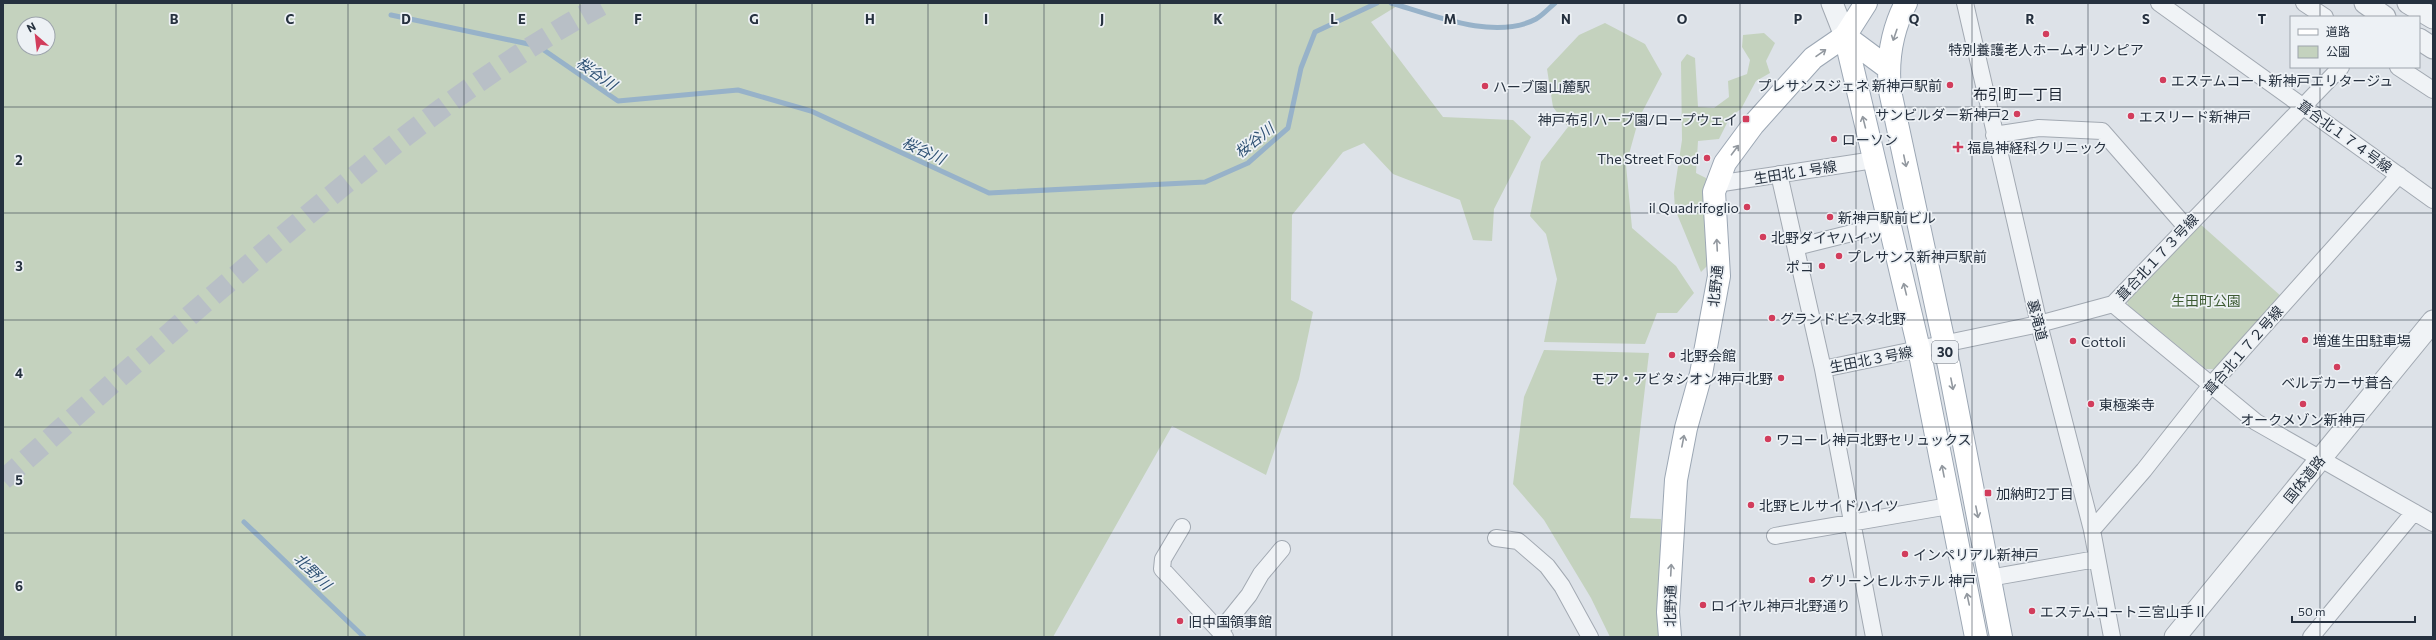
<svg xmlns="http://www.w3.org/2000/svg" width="2436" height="640" font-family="Commissioner,'Noto Sans JP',sans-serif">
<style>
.green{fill:#c4d2be;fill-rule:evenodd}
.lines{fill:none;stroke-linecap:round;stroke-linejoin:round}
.stream{stroke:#97b2c9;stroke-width:5}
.tertiary-tunnel{stroke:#b8bfc6;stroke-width:21;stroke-dasharray:21 10;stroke-linecap:butt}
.minor-casing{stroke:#a2a9b2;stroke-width:18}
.tertiary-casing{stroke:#a2a9b2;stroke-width:23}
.primary-casing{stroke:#9ca7b4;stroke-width:24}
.minor{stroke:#f0f3f6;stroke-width:16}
.tertiary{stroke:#f0f3f6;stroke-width:21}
.primary{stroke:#fff;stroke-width:22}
.oneway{stroke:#92989f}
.grid{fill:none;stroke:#26313f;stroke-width:1;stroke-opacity:0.55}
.poi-dot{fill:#d23d5c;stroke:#edf1f5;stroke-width:1.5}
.labels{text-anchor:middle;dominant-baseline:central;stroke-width:3.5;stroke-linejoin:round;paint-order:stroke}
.shield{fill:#edf1f5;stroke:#626b76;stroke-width:1}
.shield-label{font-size:13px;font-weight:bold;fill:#26313f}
.poi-label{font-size:14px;fill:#26313f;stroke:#edf1f5;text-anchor:start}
.street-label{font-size:14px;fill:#26313f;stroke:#edf1f5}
.park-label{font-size:14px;fill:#3d5b33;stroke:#edf1f5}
.water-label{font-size:15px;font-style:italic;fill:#2f5274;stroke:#edf1f5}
.neighbourhood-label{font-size:15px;fill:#19222f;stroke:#edf1f5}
.grid-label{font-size:13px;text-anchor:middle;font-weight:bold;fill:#26313f;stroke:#edf1f5;stroke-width:3.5;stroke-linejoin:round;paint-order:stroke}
</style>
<rect width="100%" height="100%" fill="#dde2e8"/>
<path class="green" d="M3,3h1399l-31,19 72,95 70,3 18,17 -37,72 -2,32 -19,-1 -13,-40 -67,-26 -29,-31 -21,9 -51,63 -1,85 22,12 -14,67 -33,96 -94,-49 -119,211h-1050zM24,24h24v24h-24z
M1605,23l40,21 17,30 -23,44 -13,47 6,63 44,38 18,27 -17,20h-20l-12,31 -101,-2 13,-63 -11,-45 -16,-18 11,-54 27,-35 -15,-20 -6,-38 32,-34z
M1764,33l11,10 -9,18 4,12 -14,8 -15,28 -11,8 -11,22 -21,2 -2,32 10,5 5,42 -3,45 -7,7 -26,-63 -1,-16 8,-53 -1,-78 6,-8 8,4 3,49 16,1 15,-11 -1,-16 19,-7 3,-14 -8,-13 1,-12z
M2199,223l83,74 -65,72h-11l-78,-64 -2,-7z
M1544,350l105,3 -19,165 31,1 -3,118h-48l-19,-39 -47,-78 -31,-36 11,-87z"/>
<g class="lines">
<path class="stream" d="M1391,3c41,12 104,38 145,16 7,-4 13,-11 19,-16
M391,15l147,31 80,55 120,-11 73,21 178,82 216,-11 43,-19 40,-35 13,-60 14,-36 62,-29
M244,522l120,115"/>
<path class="tertiary-tunnel" d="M3,480c102,-90 203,-180 307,-267 93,-77 189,-153 296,-210"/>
<defs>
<path id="minor" d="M1965,3l74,321 53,206 20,107
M2159,3l274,197
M2304,3l21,14
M2398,67l35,23
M1994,135l45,-7 63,3 84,96
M1779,174l44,195 51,268
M1716,184l158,-24
M1796,247l92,-23
M2113,304l143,118 177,101
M1823,369l216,-45 74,-20 228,-237
M1182,527l-19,32 -1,10 63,68
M2092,530l52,-60 67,-85 188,-210
M1775,536l174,-30
M1496,538l22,3 29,25 15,20 28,51
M1989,578l107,-19
M1220,631l29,-36 12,-21 21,-25
M2311,637l103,-125"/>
<path id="tertiary" d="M1832,3l13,33
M2365,3l20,14
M2408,3l25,15
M2419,39l14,9
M2175,637l258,-316"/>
<path id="primary" d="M1906,3c-14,27 -19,58 -16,88l59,275 52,271
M1845,36l74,313 57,288
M1845,36l43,32
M1670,637l-2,-25 8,-132 10,-52 15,-54 18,-98 -5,-84 11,-29 28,-38 60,-67 32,-22 21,-33"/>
</defs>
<use href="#minor" class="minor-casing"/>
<use href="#tertiary" class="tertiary-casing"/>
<use href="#primary" class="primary-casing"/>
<use href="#minor" class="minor"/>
<use href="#tertiary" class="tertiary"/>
<use href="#primary" class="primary"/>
</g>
<defs><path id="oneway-shaft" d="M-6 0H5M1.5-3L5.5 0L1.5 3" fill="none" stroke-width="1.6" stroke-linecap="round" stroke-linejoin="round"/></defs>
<g class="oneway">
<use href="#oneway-shaft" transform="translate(1895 35) rotate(109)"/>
<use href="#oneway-shaft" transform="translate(1821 53) rotate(-35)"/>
<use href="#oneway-shaft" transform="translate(1864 122) rotate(-104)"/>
<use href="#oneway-shaft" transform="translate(1735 150) rotate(-53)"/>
<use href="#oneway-shaft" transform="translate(1905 161) rotate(78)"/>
<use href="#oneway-shaft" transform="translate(1717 245) rotate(-93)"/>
<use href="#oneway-shaft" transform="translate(1905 289) rotate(-104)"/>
<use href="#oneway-shaft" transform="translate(1952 384) rotate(79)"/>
<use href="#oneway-shaft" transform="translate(1683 441) rotate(-79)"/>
<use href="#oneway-shaft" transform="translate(1943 471) rotate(-101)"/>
<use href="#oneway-shaft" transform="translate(1977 512) rotate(79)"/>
<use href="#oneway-shaft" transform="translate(1671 570) rotate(-87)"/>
<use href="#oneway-shaft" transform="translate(1968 599) rotate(-102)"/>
</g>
<path class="grid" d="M116,3v634M232,3v634M348,3v634M464,3v634M580,3v634M696,3v634M812,3v634M928,3v634M1044,3v634M1160,3v634M1276,3v634M1392,3v634M1508,3v634M1624,3v634M1740,3v634M1856,3v634M1972,3v634M2088,3v634M2204,3v634M2320,3v14M2320,67v570M3,107h2430M3,213h2430M3,320h2430M3,427h2430M3,533h2430"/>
<g class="poi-dot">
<circle cx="2046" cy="34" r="4"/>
<circle cx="2163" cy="80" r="4"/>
<circle cx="1950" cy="85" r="4"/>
<circle cx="1485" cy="86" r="4"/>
<circle cx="2017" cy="114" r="4"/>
<circle cx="2131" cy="116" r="4"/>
<rect x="1742" y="115" width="8" height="8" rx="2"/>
<circle cx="1834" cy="139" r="4"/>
<path d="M1956 141h4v4h4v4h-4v4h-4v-4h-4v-4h4z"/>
<circle cx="1707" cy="158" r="4"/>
<circle cx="1747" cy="207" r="4"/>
<circle cx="1830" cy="217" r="4"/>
<circle cx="1763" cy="237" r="4"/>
<circle cx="1839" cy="256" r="4"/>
<circle cx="1822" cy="266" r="4"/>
<circle cx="1772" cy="318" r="4"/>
<circle cx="2305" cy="340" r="4"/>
<circle cx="2073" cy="341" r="4"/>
<circle cx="1672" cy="355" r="4"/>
<circle cx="2337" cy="367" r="4"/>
<circle cx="1781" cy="378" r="4"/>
<circle cx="2091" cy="404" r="4"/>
<circle cx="2303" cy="404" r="4"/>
<circle cx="1768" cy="439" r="4"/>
<rect x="1984" y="489" width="8" height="8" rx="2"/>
<circle cx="1751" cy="505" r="4"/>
<circle cx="1905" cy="554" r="4"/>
<circle cx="1812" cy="580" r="4"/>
<circle cx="1703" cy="605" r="4"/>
<circle cx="2032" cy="611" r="4"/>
<circle cx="1180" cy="621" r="4"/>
</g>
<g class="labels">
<rect class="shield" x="1932" y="341" width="26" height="22" rx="3"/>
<g class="shield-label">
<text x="1945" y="352">30</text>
</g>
<g class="poi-label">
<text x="2046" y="49" text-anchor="middle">特別養護老人ホームオリンピア</text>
<text x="2171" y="80">エステムコート新神戸エリタージュ</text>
<text x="1942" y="85" text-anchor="end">プレサンスジェネ 新神戸駅前</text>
<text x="1493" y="86">ハーブ園山麓駅</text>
<text x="2009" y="114" text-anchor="end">サンビルダー新神戸2</text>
<text x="2139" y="116">エスリード新神戸</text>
<text x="1738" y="119" text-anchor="end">神戸布引ハーブ園/ロープウェイ</text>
<text x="1842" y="139">ローソン</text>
<text x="1967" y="147">福島神経科クリニック</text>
<text x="1699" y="158" text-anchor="end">The Street Food</text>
<text x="1739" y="207" text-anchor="end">il Quadrifoglio</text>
<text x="1838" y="217">新神戸駅前ビル</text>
<text x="1771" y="237">北野ダイヤハイツ</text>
<text x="1847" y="256">プレサンス新神戸駅前</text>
<text x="1814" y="266" text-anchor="end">ポコ</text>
<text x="1780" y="318">グランドビスタ北野</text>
<text x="2313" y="340">増進生田駐車場</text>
<text x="2081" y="341">Cottoli</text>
<text x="1680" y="355">北野会館</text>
<text x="1773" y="378" text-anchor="end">モア・アビタシオン神戸北野</text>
<text x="2337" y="382" text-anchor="middle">ベルデカーサ葺合</text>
<text x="2099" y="404">東極楽寺</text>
<text x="2303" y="419" text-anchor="middle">オークメゾン新神戸</text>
<text x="1776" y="439">ワコーレ神戸北野セリュックス</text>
<text x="1996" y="493">加納町2丁目</text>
<text x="1759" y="505">北野ヒルサイドハイツ</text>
<text x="1913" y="554">インペリアル新神戸</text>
<text x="1820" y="580">グリーンヒルホテル 神戸</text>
<text x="1711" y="605">ロイヤル神戸北野通り</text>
<text x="2040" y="611">エステムコート三宮山手Ⅱ</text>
<text x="1188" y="621">旧中国領事館</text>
</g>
<g class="street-label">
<text transform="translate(2345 136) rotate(36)">葺合北１７４号線</text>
<text transform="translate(1795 172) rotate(-9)">生田北１号線</text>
<text transform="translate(2157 257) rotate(-47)">葺合北１７３号線</text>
<text transform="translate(1715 286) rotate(-84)">北野通</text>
<text transform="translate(2038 320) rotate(76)">裏滝道</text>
<text transform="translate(2243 350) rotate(-49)">葺合北１７２号線</text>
<text transform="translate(1871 359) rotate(-11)">生田北３号線</text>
<text transform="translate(2304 479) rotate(-51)">国体道路</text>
<text transform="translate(1670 606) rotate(-89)">北野通</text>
</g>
<g class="park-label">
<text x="2206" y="300">生田町公園</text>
</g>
<g class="water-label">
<text transform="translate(597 73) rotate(35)">桜谷川</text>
<text transform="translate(1254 140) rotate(-38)">桜谷川</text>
<text transform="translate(924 150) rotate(25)">桜谷川</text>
<text transform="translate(313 571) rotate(44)">北野川</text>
</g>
<g class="neighbourhood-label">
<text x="2018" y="94">布引町一丁目</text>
</g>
</g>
<g class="grid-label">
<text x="174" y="24">B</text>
<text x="290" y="24">C</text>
<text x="406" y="24">D</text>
<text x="522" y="24">E</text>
<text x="638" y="24">F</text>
<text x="754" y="24">G</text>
<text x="870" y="24">H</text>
<text x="986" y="24">I</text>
<text x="1102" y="24">J</text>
<text x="1218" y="24">K</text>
<text x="1334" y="24">L</text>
<text x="1450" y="24">M</text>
<text x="1566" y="24">N</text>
<text x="1682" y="24">O</text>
<text x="1798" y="24">P</text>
<text x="1914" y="24">Q</text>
<text x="2030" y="24">R</text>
<text x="2146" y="24">S</text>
<text x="2262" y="24">T</text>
<text x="19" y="165">2</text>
<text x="19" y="271">3</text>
<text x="19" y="378">4</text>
<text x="19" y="485">5</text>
<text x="19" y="591">6</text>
</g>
<rect width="2436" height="640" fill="none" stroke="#26313f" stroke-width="8"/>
<rect x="2290" y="16" width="130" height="52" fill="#edf1f5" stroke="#9da4ac"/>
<rect x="2298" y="29" width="20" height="6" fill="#ffffff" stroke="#9da4ac"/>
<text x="2326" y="36" font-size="12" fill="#26313f">道路</text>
<rect x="2298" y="46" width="20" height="12" fill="#c4d2be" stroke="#9da4ac"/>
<text x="2326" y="56" font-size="12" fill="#26313f">公園</text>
<g transform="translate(36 36) rotate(332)"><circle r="19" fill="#edf1f5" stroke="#9da4ac"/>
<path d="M0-3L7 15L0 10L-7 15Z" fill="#d23d5c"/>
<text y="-6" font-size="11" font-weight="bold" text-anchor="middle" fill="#26313f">N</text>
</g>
<path d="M2292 616v6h123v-6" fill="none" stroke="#26313f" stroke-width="2"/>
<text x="2298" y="616" font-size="12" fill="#26313f" stroke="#edf1f5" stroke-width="3" paint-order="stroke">50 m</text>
</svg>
